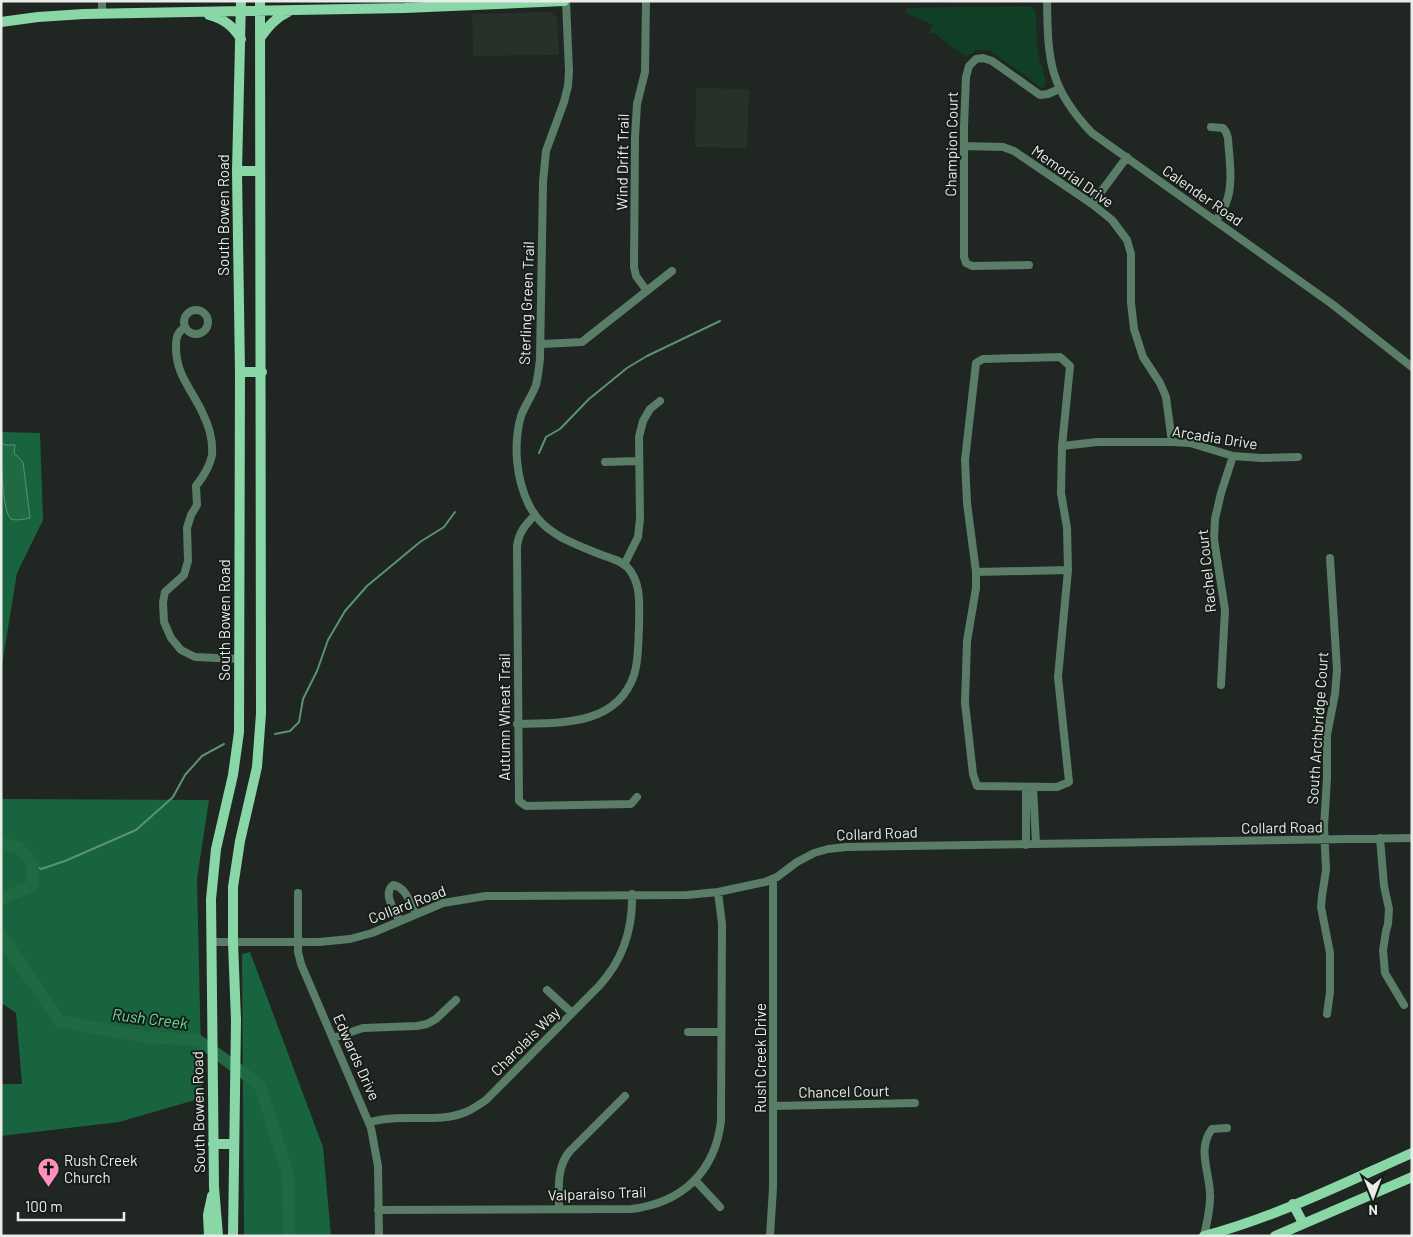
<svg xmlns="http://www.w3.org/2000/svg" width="1413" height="1237" font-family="Barlow,sans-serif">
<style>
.built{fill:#26312a}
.green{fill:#113f26}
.forest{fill:#18643e}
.water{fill:#1f6a43;stroke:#5c9175}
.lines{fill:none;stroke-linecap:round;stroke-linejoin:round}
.stream{stroke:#5c9175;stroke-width:2}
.river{stroke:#1f6a43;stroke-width:12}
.minor{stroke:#597d66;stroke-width:8}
.major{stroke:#89d6a7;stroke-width:10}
.labels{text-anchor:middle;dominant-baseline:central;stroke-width:4;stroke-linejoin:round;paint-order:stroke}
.street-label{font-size:15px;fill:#e9edea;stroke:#171d19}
.poi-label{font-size:15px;fill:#e9edea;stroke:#171d19;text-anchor:start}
.water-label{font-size:16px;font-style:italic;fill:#64e19b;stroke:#171d19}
</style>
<rect width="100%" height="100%" fill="#202622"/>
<path class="built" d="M551,12l6,6 2,37 -86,1 -1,-42z
M696,88l53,1 -2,59 -52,-1z"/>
<path class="green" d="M1028,6l5,2 3,5 1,32 2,12 7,25 -2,5 -2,1 -53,-38h-13l-10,7 -32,-24 -6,1 5,-9 -27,-12 1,-5z"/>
<path class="forest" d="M1,432l39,1 3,87 -26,53 -16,98z
M1,799l208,1 -12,79 5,219 -83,24 -118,14v-52h21l-6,-71 -15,-10z
M250,952l73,195 8,89h-87l-2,-282z"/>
<path class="water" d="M1,442l4,3h10l-1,8 9,9 7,56c-4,1 -16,3 -19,1 -9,-6 -10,-64 -10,-77z"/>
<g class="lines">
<path class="stream" d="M539,453l7,-16 14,-8 29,-30 38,-31 20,-12 73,-35
M275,734l15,-3 9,-9 4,-23 14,-28 11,-31 17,-29 22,-25 53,-44 24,-15 11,-15
M33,864l8,5 24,-8 71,-31 37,-33 12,-22 17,-19 22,-12"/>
<path class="river" d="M1,843l18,5 14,16 -1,22 -31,13
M1,936l58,85 86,16 53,3 62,45 28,90 1,61"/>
<path class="minor" d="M102,1v13
M646,1l-1,71 -8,32 -2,33 -1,130 2,9 11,15
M1047,1c1,60 2,87 45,132l240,171 80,63
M1211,127l12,1 3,4 2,6c1,20 6,46 -2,65 -2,6 -7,12 -10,17
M964,146l39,1 11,4 78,53 20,16 15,20 4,14v49l3,26 9,28 17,26 6,14 6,45
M1092,204l35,-47
M1029,265l-57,1 -6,-3 -2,-6v-130l2,-50 3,-11 7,-7 7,-1 9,3 48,34 8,-1 11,-5
M184 322a12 12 0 1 1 24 0a12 12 0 1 1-24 0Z
M185,327c-8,6 -9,10 -9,20 0,29 16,42 27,67 6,12 10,27 9,41 -2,12 -9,22 -16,31l1,19 -6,10 -4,13 1,33 -4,14 -19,17 -2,10 1,20 7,16 10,12 14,7 44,2
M542,344l40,-2 90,-71
M1060,357l10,9 -8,80 -1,47 6,35 1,42 -10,107 11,105 -12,5 -80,-1 -4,-12 -8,-71 2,-62 9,-53v-16l-9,-69 -2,-43 11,-97 7,-4z
M1062,446l35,-4h75l18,1 43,13 28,2 37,-1
M605,462l34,-1
M535,515c-10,10 -16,17 -18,31l2,255 7,5 105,-2 6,-7
M624,565l14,-28 2,-18 -1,-82 4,-16 7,-12 10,-8
M976,572l92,-2
M1221,685l4,-75 -11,-71 1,-20 6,-26 12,-37
M517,724c43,-1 100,2 117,-49 5,-15 4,-32 5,-48 0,-19 3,-44 -11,-59 -6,-7 -17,-10 -26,-13 -28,-11 -59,-21 -73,-50 -13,-26 -16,-61 -8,-89 4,-11 11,-20 15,-31 2,-8 3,-18 4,-26l3,-177 3,-31 18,-49 4,-16 1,-15 -3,-70
M1026,787v58
M1033,787l3,57
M1380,838l4,48 5,23 -1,15 -2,7 -3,19 2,23 19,32
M298,893v59l3,12 70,164 7,38 1,70
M400,921c-5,-10 -18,-27 -7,-36 13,2 17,18 23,29
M212,942h107l31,-3 22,-6 71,-30 43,-7 201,-1 31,-3 47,-10 12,-5 20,-15 17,-9 14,-4 18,-2 566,-9
M547,990l25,23
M1327,1014l3,-22v-39l-9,-46 1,-11 4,-26 -2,-43 3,-49v-43l8,-41 2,-24 -7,-112
M688,1032h33
M333,1038l30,-10 54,-2 10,-2 9,-5 20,-19
M773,1106l142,-3
M370,1122c31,-9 68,2 96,-10 7,-3 14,-8 20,-12l113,-114c24,-26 34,-56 33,-92
M695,1180l25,27
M559,1209c0,-20 -3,-42 11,-58l55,-55
M378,1210l253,-1c51,-6 84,-37 90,-88l1,-197 -4,-32
M770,1236l3,-48v-309
M1204,1236c3,-14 7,-29 6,-43 -1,-22 -13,-45 2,-64l15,-1"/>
<path class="major" d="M209,15c15,4 24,11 32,24
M1,22l37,-5 46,-3 321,-6 159,-7
M260,38c8,-11 15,-20 28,-26
M237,171h22
M240,372h22
M213,1144h21
M1293,1204l10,19
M209,1236l-1,-21 4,-19
M218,1236l-4,-49 -3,-288 5,-50 17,-74 6,-43 1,-360 -3,-201 4,-170
M233,1236l3,-216 -3,-78v-55l7,-46 17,-74 4,-53 -1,-713
M1204,1236c72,-19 140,-53 208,-83
M1275,1236l137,-59"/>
</g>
<defs>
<symbol id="church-pin" viewBox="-11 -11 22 30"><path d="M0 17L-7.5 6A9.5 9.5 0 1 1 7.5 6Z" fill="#fe8ebb" stroke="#171d19"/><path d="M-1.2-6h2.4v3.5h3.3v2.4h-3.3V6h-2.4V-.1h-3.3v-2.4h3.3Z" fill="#111"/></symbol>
</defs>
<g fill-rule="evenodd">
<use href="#church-pin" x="36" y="1156" width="25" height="34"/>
</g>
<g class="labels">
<g class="street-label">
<text transform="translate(951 144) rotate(-89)">Champion Court</text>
<text transform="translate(622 162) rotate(-89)">Wind Drift Trail</text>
<text transform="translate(1073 176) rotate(35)">Memorial Drive</text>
<text transform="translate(1203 195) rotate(35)">Calender Road</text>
<text transform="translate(223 215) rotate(-90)">South Bowen Road</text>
<text transform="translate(526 303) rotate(-88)">Sterling Green Trail</text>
<text transform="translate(1215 437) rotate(9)">Arcadia Drive</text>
<text transform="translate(1206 571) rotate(-96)">Rachel Court</text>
<text transform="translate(224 620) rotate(-90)">South Bowen Road</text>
<text transform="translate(504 717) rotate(-90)">Autumn Wheat Trail</text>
<text transform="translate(1317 728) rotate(-86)">South Archbridge Court</text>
<text transform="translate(1282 827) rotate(-1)">Collard Road</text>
<text transform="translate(877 833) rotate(-2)">Collard Road</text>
<text transform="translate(407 904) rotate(-21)">Collard Road</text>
<text transform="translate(525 1041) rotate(-45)">Charolais Way</text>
<text transform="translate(357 1057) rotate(66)">Edwards Drive</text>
<text transform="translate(760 1058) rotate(-90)">Rush Creek Drive</text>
<text transform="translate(844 1091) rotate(-1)">Chancel Court</text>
<text transform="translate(198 1112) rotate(-91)">South Bowen Road</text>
<text transform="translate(597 1193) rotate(-2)">Valparaiso Trail</text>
</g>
<g class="poi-label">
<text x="64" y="1160">Rush Creek<tspan x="64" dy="17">Church</tspan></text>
</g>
<g class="water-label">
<text transform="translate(150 1018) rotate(7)">Rush Creek</text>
</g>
</g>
<rect width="1413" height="1237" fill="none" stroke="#e9edea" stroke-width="5"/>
<g transform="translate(1373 1197) rotate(179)" stroke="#171d19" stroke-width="4" paint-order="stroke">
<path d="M0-4L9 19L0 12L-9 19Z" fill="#e9edea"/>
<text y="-8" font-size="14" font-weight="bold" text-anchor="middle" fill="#e9edea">N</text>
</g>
<path d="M18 1212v8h106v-8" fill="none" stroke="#e9edea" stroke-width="2.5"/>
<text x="25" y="1212" font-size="15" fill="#e9edea" stroke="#171d19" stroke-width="4" paint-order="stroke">100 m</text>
</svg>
